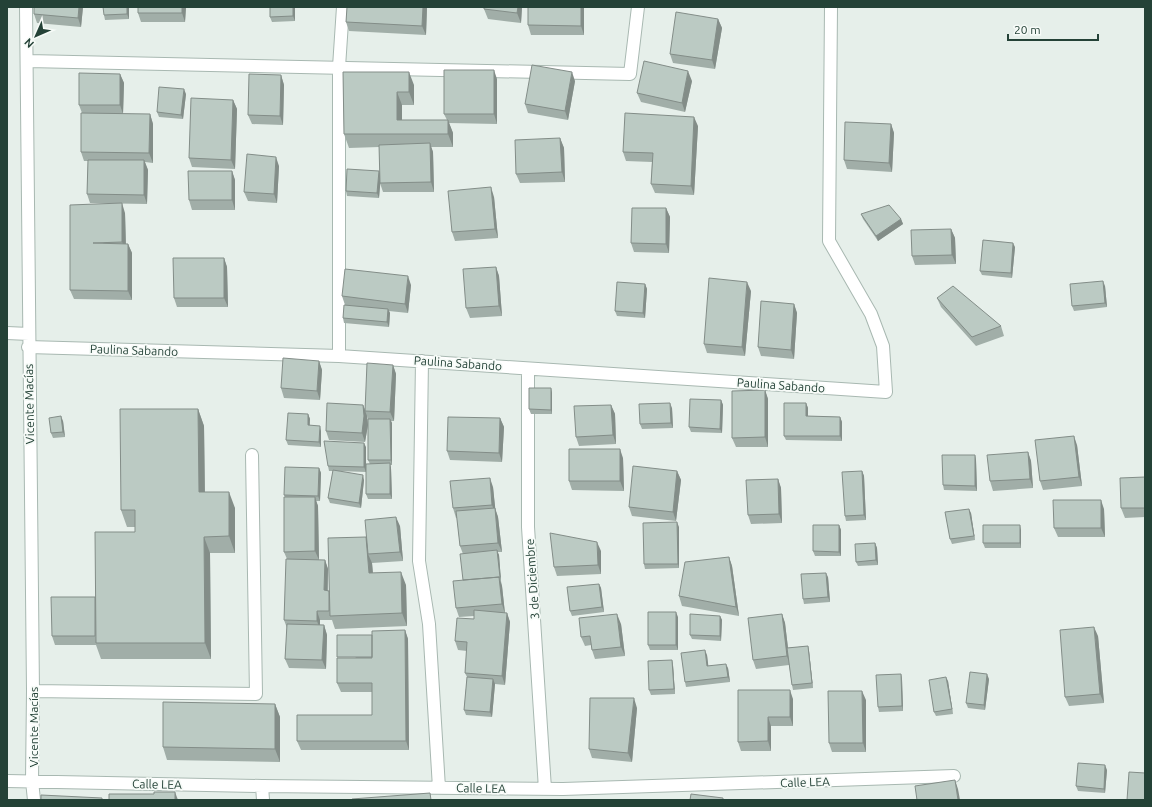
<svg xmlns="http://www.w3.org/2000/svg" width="1152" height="807" font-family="Ubuntu,sans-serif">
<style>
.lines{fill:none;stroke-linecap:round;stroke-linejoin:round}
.minor-casing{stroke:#a8b8b1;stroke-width:14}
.minor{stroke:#fff;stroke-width:12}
.wall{fill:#a1aea8}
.shaded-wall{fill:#838d88}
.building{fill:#bbcac3;stroke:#838d88}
.labels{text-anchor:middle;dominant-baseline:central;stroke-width:3.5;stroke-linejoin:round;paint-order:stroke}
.street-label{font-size:12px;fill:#244237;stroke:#f7fbf8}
</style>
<rect width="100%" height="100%" fill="#e6efea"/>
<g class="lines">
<defs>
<path id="minor" d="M26,7l7,684 -1,90 2,19
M28,61l602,13 8,-67
M7,333l22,1
M28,347l311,9 547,36 -3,-46 -12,-32 -42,-73 2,-234
M339,356v-289l4,-60
M422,361l-3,200 10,63 10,164
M528,369v158l17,262
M33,691l223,3 -4,-239
M7,781l255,5 301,3 391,-13
M262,786l1,14"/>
</defs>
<use href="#minor" class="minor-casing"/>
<use href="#minor" class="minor"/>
</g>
<path class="wall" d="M83,7l-2,20 -44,-4 -3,-9z
M129,7v12l-24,1 -1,-5z
M138,7h48l-1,15h-44l-3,-9z
M270,7h25v14l-23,1 -2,-5z
M347,7h80l-1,28 -77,-4 -3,-9z
M484,7h38l-1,16 -33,-4 -4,-10z
M528,7h56v28h-53l-3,-10z
M718,19l4,9 -7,41 -42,-6 -3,-9z
M343,72l71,13v20h-12v15h45l-3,-6 53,-35v45l-48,-1 4,10v14h-22l2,5 1,40h-51l-3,-9 -1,15 -32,-2 -1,-5 33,-20 1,3 -1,-27 -30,1 -5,-14z
M120,74l4,9 -1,31h27l3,10v39l-8,-1 3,8 -1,34 -57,-1 -3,-9 1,-33h-4l-3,-9 1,-39 -3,-8z
M281,75l3,10 -1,40 -31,-1 -4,-9z
M575,81l-7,39 -40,-7 -3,-9z
M692,81l-7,31 -44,-10 -4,-9z
M186,94l-3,25 -24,-2 -2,-5z
M233,100l4,9 -2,60 -43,-2 -3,-9z
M891,124l3,9 -2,39 -45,-3 -3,-9z
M698,126l-4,69 -39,-2 -4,-9 1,-22 -26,-1 -3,-9z
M560,138l4,10 1,34 -45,1 -4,-9z
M279,166l-2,37 -29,-2 -4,-9z
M232,171l3,9v30h-43l-3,-10z
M494,197l4,41 -43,3 -3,-9z
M666,208l4,9 -1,36 -35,-1 -3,-9z
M125,213l1,31h2l4,9v47l-58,-1 -4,-9z
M861,214l40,5 2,5 -25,17 -15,-22z
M951,229l4,9 1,26 -41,1 -3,-9z
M1015,247l-3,31 -30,-3 -2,-4z
M224,258l3,9 1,40h-51l-3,-9z
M496,267l3,9 3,40 -32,2 -4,-10z
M645,284l2,5 -2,29 -28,-2 -2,-5z
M411,285l-3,28 -19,-2 1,2 -1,14 -45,-4 -1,-5 2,-13 -3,-9z
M1105,286l2,21 -33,4 -2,-5z
M751,291l-6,65 -38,-3 -3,-9z
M937,298l64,28 3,10 -28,10 -35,-39z
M794,304l3,9 -3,46 -33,-3 -3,-9z
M319,361l3,9 -2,30 -36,-2 -3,-10z
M393,365l3,9 -2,47h-3l1,2v42h-2l1,3 1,31h-24l-2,-5v-22l-29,-1 27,9 -3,28 -31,-5 -2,-5 5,-27h-4l-1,-5 38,-19v17h4l-2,-4v-41l-1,-3 1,9 -3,17 -36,-2 -3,-9 37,-26 2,4z
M551,388l1,5v21h-21l-2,-5z
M765,390l3,9v48h-32l-4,-9z
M721,400l2,5 -1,28 -31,-1 -2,-5z
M806,403l2,5v8l32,1 2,5v19l-56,-1 -2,-4z
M611,405l4,9 1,30 -37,2 -3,-9z
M672,408l1,20 -31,1 -2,-5z
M198,409l6,17 1,66 30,16v45h-25l1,106h-110l-5,-14h-41l-3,-9 43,-39 40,-65v-5h-8l-6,-17z
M308,414l2,5v7l11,5v16l-33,-2 -2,-5z
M500,418l4,9 -2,35 -52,-2 -3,-9z
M63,421l2,16 -12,1 -2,-5z
M1077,445l5,41 -39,4 -3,-9z
M1028,452l3,9 2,27 -40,3 -3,-10z
M975,455l1,5 1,31 -33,-1 -1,-5z
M623,458l1,33 -52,-1 -3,-9z
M319,468l2,5 -1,28h-4l2,5 1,54h6l3,9v22h1l38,-51 33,-14 3,35 -31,2 1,10 33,12 1,41 -72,3 -3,-9h-12v5h4l3,10 -1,34 -37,-1 -4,-9 2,-31 -3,-8 3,-61 -3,-7 1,-55 -1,-2z
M677,471l4,9 -5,41 -44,-5 -3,-9z
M862,471l2,5 2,44 -20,1 -1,-5z
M1145,477v40l-20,1 -4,-10z
M778,479l3,9 1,35 -31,1 -3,-9z
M493,487l2,21 3,9 4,35h-5l2,3 2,26 1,5 3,27h2l3,9 -5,63 -10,-1 -3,33 -26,-2 -2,-5 3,-33 -2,-4 2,-22 -9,-1 -3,-9 19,-22v-3l-15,1 -3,-9 7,-28v-26l-3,-8 -3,-28h-1l-3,-10z
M1104,509l1,28h-47l-4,-9z
M971,513l4,27 -23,4 -2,-5z
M839,525l2,5v26h-26l-2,-5z
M679,527v41l-34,1 -1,-5z
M1021,530v18h-36l-2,-5z
M875,543l2,5 1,17 -20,1 -2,-4z
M601,551v23l-44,2 -3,-9z
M729,557l3,9 7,50 -57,-10 -3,-10z
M828,577l2,25 -26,2 -1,-5z
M599,584l2,4 3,24 -32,4 -2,-5z
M782,614l3,9 3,25 20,-2 1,5 4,37 -20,2 -1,-5 -3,-20 -33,4 -3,-9z
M720,616l2,4 -1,21 -29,-2 -2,-4z
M678,617v33h-28l-2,-5z
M621,624l4,32 -30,3 -3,-9 -1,-5 -6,1 -4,-9z
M405,630l3,9 1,111h-108l-4,-9 75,-26v-23h-31l-4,-9 35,-48z
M1098,636l6,67 -35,3 -4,-9z
M707,655l1,11 20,2 2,14 -44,5 -1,-5z
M672,660l1,5 2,29 -24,1 -2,-5z
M901,674l1,5 1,32 -24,1 -1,-5z
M989,679l-4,31 -17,-2 -2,-5z
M948,681l5,33 -17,2 -2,-4z
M738,690l55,9v27h-22v25h-30l-3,-9z
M866,700v52h-34l-3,-9z
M275,704l5,13v45l-113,-2 -4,-13z
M637,708l-5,54 -40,-4 -3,-9z
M1107,770l-2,23 -27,-2 -2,-5z"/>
<path class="shaded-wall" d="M79,7h4l-2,20 -3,-9z
M127,7h2v12l-2,-5z
M182,7h4l-1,15 -3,-9z
M293,7h2v14l-2,-5z
M423,7h4l-1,28 -4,-9z
M518,7h4l-1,16 -4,-10z
M581,7h3v28l-3,-9z
M718,19l4,9 -7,41 -3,-9z
M494,70l3,9v45l-3,-10z
M688,71l4,10 -7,31 -3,-9z
M409,72l5,13v20l-5,-13z
M572,72l3,9 -7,39 -3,-9z
M120,74l4,9 -1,31 -3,-9z
M281,75l3,10 -1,40 -3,-9z
M184,89l2,5 -3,25 -2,-4z
M397,92l5,13v28l-5,-13z
M233,100l4,9 -2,60 -4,-9z
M150,114l3,10v39l-4,-10z
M694,117l4,9 -4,69 -3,-9z
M448,120l5,13v14l-5,-13z
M891,124l3,9 -2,39 -3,-9z
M560,138l4,10 1,34 -3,-10z
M430,143l3,9 1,40 -3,-10z
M276,157l3,9 -2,37 -3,-9z
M144,160l4,10 -1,34 -3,-9z
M232,171l3,9v30l-3,-10z
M379,171l2,5 -2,22 -2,-5z
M491,187l3,10 4,41 -3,-9z
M122,203l3,10 1,39 -4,-10z
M666,208l4,9 -1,36 -3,-9z
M901,219l2,5 -25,17 -2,-5z
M951,229l4,9 1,26 -4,-9z
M1013,243l2,4 -3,31 -1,-5z
M128,244l4,9v47l-4,-9z
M224,258l3,9 1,40 -4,-9z
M496,267l3,9 3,40 -3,-10z
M408,276l3,9 -3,28 -3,-9z
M1103,281l2,5 2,21 -2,-4z
M747,282l4,9 -6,65 -3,-9z
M645,284l2,5 -2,29 -2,-5z
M794,304l3,9 -3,46 -3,-9z
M388,309l2,4 -1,14 -2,-5z
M319,361l3,9 -2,30 -3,-9z
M393,365l3,9 -2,47 -4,-9z
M551,388l1,5v21l-1,-4z
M765,390l3,9v48l-3,-10z
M721,400l2,5 -1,28 -2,-4z
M670,403l2,5 1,20 -2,-5z
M806,403l2,5v13l-2,-5z
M363,405l4,11 1,9 -3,17 -3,-9z
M611,405l4,9 1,30 -3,-9z
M198,409l6,17 1,82 -6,-16z
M308,414l2,5 -1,11 -1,-5z
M61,416l2,5 2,16 -2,-5z
M840,417l2,5v19l-2,-5z
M500,418l4,9 -2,35 -3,-9z
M390,419l2,4v42l-1,-5z
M320,426l1,5v16l-2,-5z
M1074,436l3,9 5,41 -3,-9z
M364,443l2,4v25l-2,-5z
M620,449l3,9 1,33 -4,-10z
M1028,452l3,9 2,27 -3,-9z
M975,455l1,5 1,31 -2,-5z
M390,463l1,5 1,31 -2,-5z
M319,468l2,5 -1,28 -2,-5z
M677,471l4,9 -5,41 -3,-9z
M862,471l2,5 2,44 -2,-5z
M363,475l1,5 -3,28 -2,-5z
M490,478l3,9 3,28 -4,-10z
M778,479l3,9 1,35 -3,-9z
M229,492l6,16v45l-6,-17z
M315,497l3,9 1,54 -4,-9z
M1101,500l3,9 1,28 -4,-9z
M495,508l3,9 4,35 -4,-9z
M969,509l2,4 4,27 -1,-4z
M396,517l4,9 3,35 -3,-9z
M677,522l2,5v41l-1,-4z
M839,525l2,5v26l-2,-4z
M1020,525l1,5v18l-1,-5z
M204,537l6,16 1,106 -6,-16z
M366,537l5,13 -3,4 4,9 2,24 -5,-14z
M597,542l4,9v23l-3,-9z
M875,543l2,5 1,17 -2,-5z
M497,550l2,5 2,26 -1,-4z
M729,557l3,9 7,50 -3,-9z
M325,560l3,9 -1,31 -3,-10z
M401,572l5,13 1,41 -5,-13z
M826,573l2,4 2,25 -2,-5z
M499,577l3,9 3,28 -3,-10z
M599,584l2,4 3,24 -2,-5z
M317,611l3,9v10l-3,-9z
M676,612l2,5v33l-2,-5z
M507,613l3,9 -5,63 -3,-9z
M617,614l4,10 4,32 -4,-9z
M782,614l3,9 5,42 -3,-9z
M720,616l2,4 -1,21 -1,-5z
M324,625l3,10 -1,34 -4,-9z
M1094,627l4,9 6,67 -4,-9z
M405,630l3,9 1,111 -3,-9z
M808,646l1,5 4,37 -1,-5z
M705,650l2,5 2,16 -2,-5z
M672,660l1,5 2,29 -1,-5z
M726,664l2,4 2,14 -2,-5z
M901,674l1,5 1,32 -1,-5z
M987,674l2,5 -4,31 -1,-5z
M946,677l2,4 5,33 -1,-5z
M493,679l2,5 -3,33 -2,-5z
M790,690l3,9v27l-3,-9z
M862,691l4,9v52l-3,-9z
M634,698l3,10 -5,54 -4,-9z
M275,704l5,13v45l-5,-13z
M768,717l3,9v25l-3,-10z
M1105,765l2,5 -2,23 -1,-4z
M955,780l3,9 2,11h-2z
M175,792l3,8h-3z"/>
<path class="building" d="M34,7h45l-1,11 -44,-4z
M103,7h24v7l-23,1z
M138,7h44v6h-44z
M270,7h23v9l-23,1z
M347,7h76l-1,19 -76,-4z
M484,7h34l-1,6 -33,-4z
M528,7h53v19l-53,-1z
M676,12l42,7 -6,41 -42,-6z
M644,61l44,10 -6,32 -45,-10z
M532,65l40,7 -7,39 -40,-7z
M444,70h50v44h-50z
M343,72h66v20h-12v28h51v14h-104z
M79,73l41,1v31h-41z
M249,74l32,1 -1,41 -32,-1z
M159,87l25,2 -3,26 -24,-3z
M191,98l42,2 -2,60 -42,-2z
M81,113l69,1 -1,39 -68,-1z
M625,113l69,4 -3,69 -40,-2 2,-31 -30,-1z
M845,122l46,2 -2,39 -45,-3z
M560,138l2,34 -46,2 -1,-34z
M430,143l1,39 -51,1 -1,-38z
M247,154l29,3 -2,37 -30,-2z
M88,160h56v35l-57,-1z
M347,169l32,2 -2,22 -31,-2z
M188,171h44v29h-43z
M491,187l4,42 -43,3 -4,-41z
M122,203v39l-29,1 35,1v47l-58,-1v-85z
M889,205l12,14 -25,17 -15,-22z
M632,208h34v36l-35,-1z
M951,229l1,26 -40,1 -1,-26z
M983,240l30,3 -2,30 -31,-2z
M173,258h51v40h-50z
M496,267l3,39 -33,2 -3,-39z
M345,269l63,7 -3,28 -63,-8z
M709,278l38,4 -5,65 -38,-3z
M1103,281l2,22 -33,3 -2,-22z
M617,282l28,2 -2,29 -28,-2z
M953,286l48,40 -29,11 -35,-39z
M761,301l33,3 -3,46 -33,-3z
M344,305l44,4 -1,13 -44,-4z
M283,358l36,3 -2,30 -36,-3z
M367,363l26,2 -3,47 -25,-1z
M529,388h22v22l-22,-1z
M765,390v47l-33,1v-47z
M690,399l31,1 -1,29 -31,-2z
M327,403l36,2 1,11 -2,17 -36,-2z
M670,403l1,20 -31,1 -1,-20z
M784,403h22v13l34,1v19h-56z
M611,405l2,30 -37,2 -2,-31z
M120,409h78l1,83h30v44l-25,1 1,106h-109l-1,-111h40v-22h-14z
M288,413l20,1v11l12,1 -1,16 -33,-2z
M61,416l2,16 -12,1 -2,-15z
M448,417l52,1 -1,35 -52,-2z
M368,419h22l1,41h-23z
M1074,436l5,41 -39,4 -5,-41z
M324,441l40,2v24l-36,-1z
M569,449h51v32h-51z
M1028,452l2,27 -40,2 -3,-26z
M942,455h33v31l-32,-1z
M390,463v31h-24v-30z
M633,466l44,5 -4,41 -44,-5z
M285,467l34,1 -1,28 -34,-1z
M333,470l30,5 -4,28 -31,-5z
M862,471l2,44 -19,1 -3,-44z
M1145,477v31h-24l-1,-30z
M490,478l2,27 -39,3 -3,-27z
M778,479l1,35 -31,1 -2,-35z
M284,497h31v54l-31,1z
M1053,500h48v28h-47z
M495,508l3,35 -38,3 -4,-35z
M969,509l5,27 -24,3 -5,-27z
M396,517l4,35 -32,2 -3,-34z
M677,522l1,42h-34l-1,-41z
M813,525h26v27l-26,-1z
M983,525h37v18h-37z
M550,533l47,9 1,23 -44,2z
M366,537l3,36 32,-1 1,41 -72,3 -2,-78z
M875,543l1,17 -20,2 -1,-18z
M497,550l3,27 -37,3 -3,-26z
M729,557l7,50 -57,-11 6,-34z
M286,559l39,1 -1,30 5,1v20h-12v10l-33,-1z
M826,573l2,24 -25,2 -2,-25z
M499,577l3,27 -46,4 -3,-27z
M599,584l3,23 -32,4 -3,-24z
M51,597h44v39h-43z
M474,610l33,3 -5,63 -37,-3 2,-31 -12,-1 2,-23 17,1z
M648,612h28v33h-28z
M617,614l4,33 -29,3 -2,-14 -9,1 -2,-19z
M690,614l30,2v20l-30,-1z
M782,614l5,42 -34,4 -5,-42z
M287,624l37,1 -2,35 -37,-1z
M1094,627l6,67 -35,3 -5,-67z
M405,630l1,111h-109v-26h75v-32h-35v-25h35v-27z
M337,635h35v22h-35z
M808,646l4,37 -20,2 -5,-37z
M705,650l2,16 19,-2 2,13 -43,5 -4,-29z
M672,660l2,29 -25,1 -1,-29z
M970,672l17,2 -3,31 -18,-2z
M901,674l1,32 -24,1 -2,-32z
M467,677l26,2 -3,33 -26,-2z
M946,677l6,32 -18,3 -5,-32z
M738,690h52v27h-22v24l-30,1z
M828,691h34l1,52h-34z
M590,698h44l-6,55 -39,-4z
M163,702l112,2v45l-112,-2z
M1078,763l27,2 -1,24 -28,-3z
M1129,772l16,1v27h-18z
M955,780l3,20h-41l-2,-14z
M154,792h21v8h-66v-6h45z
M430,793l1,7h-79v-1z
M691,794l32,4v2h-33z
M41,795l61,3v2h-61z"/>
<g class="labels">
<g class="street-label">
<text transform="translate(134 350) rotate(2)">Paulina Sabando</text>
<text transform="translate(458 363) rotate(4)">Paulina Sabando</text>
<text transform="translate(781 385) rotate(4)">Paulina Sabando</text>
<text transform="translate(29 404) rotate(-91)">Vicente Macías</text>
<text transform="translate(532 579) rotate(-94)">3 de Diciembre</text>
<text transform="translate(33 727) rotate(-90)">Vicente Macías</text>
<text transform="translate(805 782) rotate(-2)">Calle LEA</text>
<text transform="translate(157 784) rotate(1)">Calle LEA</text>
<text transform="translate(481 788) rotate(1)">Calle LEA</text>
</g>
</g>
<rect width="1152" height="807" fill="none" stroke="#244237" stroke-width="16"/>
<g transform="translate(36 36) rotate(225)" stroke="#f7fbf8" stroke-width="3" paint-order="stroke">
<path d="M0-3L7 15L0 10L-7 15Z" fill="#244237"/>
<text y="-6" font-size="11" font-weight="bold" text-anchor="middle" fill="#244237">N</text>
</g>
<path d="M1008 34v6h90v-6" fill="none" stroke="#244237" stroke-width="2"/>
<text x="1014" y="34" font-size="12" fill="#244237" stroke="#f7fbf8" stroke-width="3" paint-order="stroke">20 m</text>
</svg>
